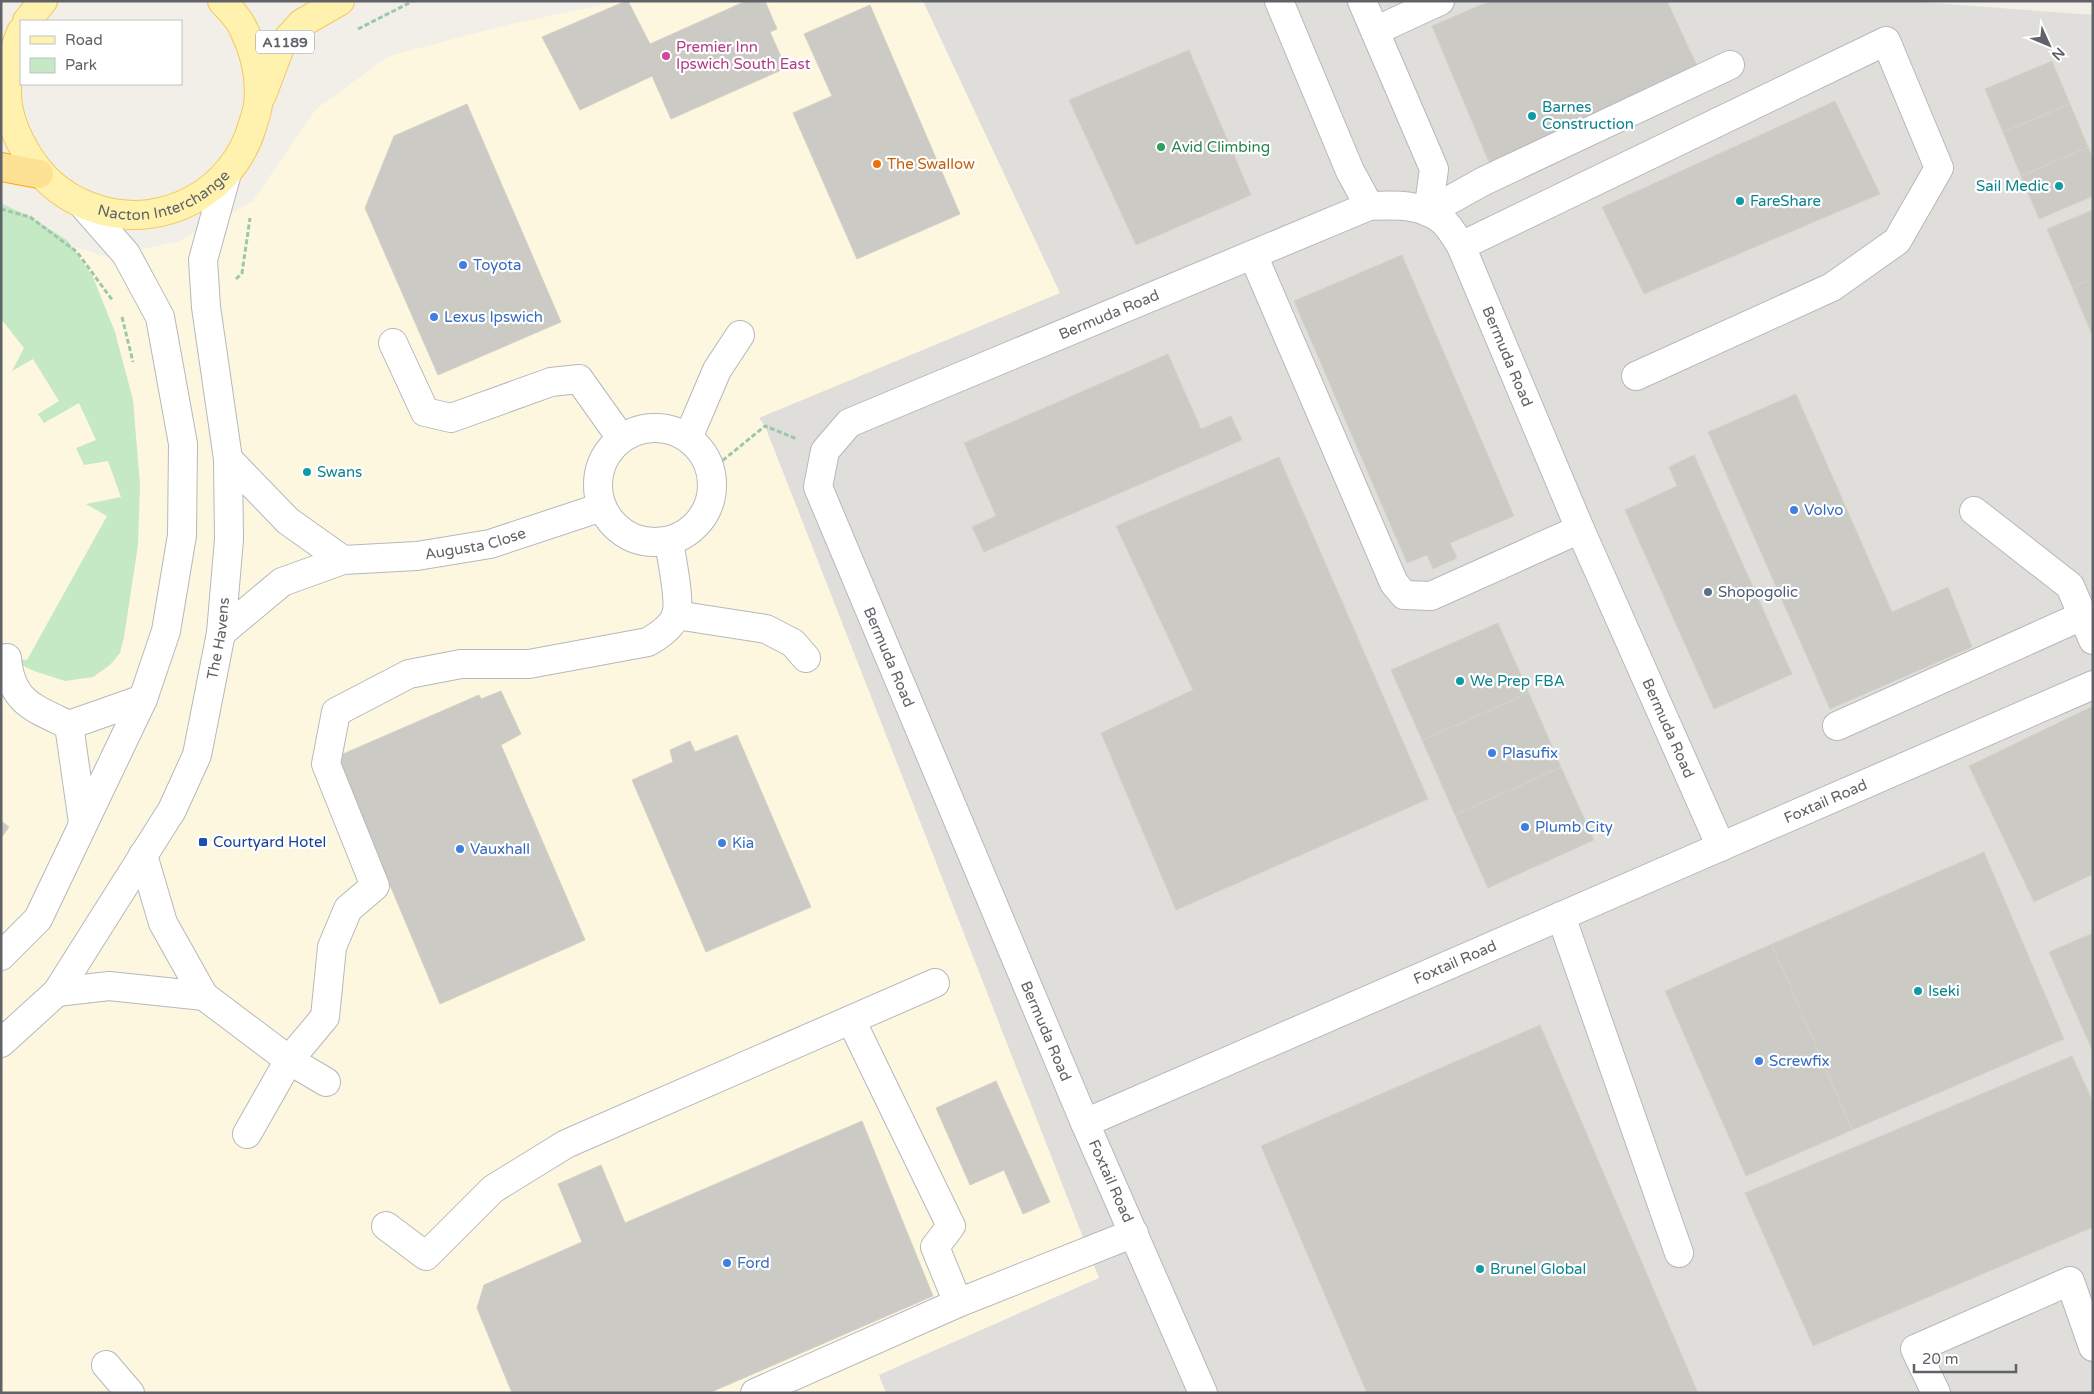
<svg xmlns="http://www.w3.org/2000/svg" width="2094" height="1394" font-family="'Varela Round',sans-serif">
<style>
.commercial{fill:#fef7e0}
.industrial{fill:#e0deda}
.green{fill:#c5e8c5}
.building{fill:#cccac5;stroke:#d6d1c6}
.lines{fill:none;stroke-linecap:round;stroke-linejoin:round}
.minor-casing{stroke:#b5b8bc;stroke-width:30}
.major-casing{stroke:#f2c960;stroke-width:30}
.highway-casing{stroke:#f9ab00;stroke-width:30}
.path{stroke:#9cc7a9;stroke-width:3;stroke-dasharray:5 2.5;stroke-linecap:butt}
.minor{stroke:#fff;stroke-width:28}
.major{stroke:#fff2af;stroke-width:28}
.highway{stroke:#fde293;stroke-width:28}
.hotel-dot{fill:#d1479c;stroke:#fff;stroke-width:2}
.culture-dot{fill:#0f9aa8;stroke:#fff;stroke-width:2}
.leisure-dot{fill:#2e9e5b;stroke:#fff;stroke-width:2}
.food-dot{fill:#e8710a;stroke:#fff;stroke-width:2}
.shop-dot{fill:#3f7fe0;stroke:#fff;stroke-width:2}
.service-dot{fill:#5c6f8a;stroke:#fff;stroke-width:2}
.transit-dot{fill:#1a4fb4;stroke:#fff;stroke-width:2}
.labels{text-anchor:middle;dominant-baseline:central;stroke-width:4.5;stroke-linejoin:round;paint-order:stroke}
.shield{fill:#fff;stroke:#8f9295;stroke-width:1}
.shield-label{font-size:14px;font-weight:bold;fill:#5f6368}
.hotel-label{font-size:15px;fill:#b23c85;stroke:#fff;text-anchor:start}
.culture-label{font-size:15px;fill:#0d838f;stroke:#fff;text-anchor:start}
.leisure-label{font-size:15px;fill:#27864d;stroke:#fff;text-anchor:start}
.food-label{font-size:15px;fill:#c56008;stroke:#fff;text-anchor:start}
.street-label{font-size:15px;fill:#5f6368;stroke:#fff}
.shop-label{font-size:15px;fill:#366cbe;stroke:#fff;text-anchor:start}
.service-label{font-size:15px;fill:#4e5e75;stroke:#fff;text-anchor:start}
.transit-label{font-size:15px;fill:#164399;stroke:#fff;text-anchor:start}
</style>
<rect width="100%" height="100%" fill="#f1efe8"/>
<path class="commercial" d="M621,1h302l137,292 -300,125 5,8 334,852 -220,97 7,18h-885v-1150l19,-13 87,27 73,-16 73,-40 63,-92 73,-53 118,-31z"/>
<path class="industrial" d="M923,1h983l187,14v1378h-1207l-7,-18 220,-97 -334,-852 -6,-8 301,-125z"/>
<path class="green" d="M1,203l29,14 37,23 26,37 22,55 18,68 7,85 -2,60 -14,92 -4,16 -10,12 -17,12 -28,4 -31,-10 -27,-13 20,2 80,-144 -21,-12 35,-7 -13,-36 -24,4 -8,-17 20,-8 -17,-37 -35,20 -6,-9 21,-13 -26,-42 -21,12 12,-23 -23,-29z"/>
<path class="building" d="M626,1h2l22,43 96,-43h19l12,28 -7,3 16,36 -115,51 -19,-43 -72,34 -38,-73z
M1490,1h177l32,69 -210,92 -57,-136z
M870,5l90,209 -103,45 -64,-146 39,-17 -28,-62z
M1189,50l62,145 -115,50 -67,-145z
M2052,61l18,43 -67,28 -18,-43z
M1835,101l45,93 -236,100 -42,-87z
M467,104l94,218 -123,53 -73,-167 29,-72z
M2070,104l18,43 -67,29 -18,-44z
M2088,147l5,11v38l-54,23 -18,-43z
M2093,210v69l-21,8 -25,-58z
M1402,255l112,261 -64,27 7,15 -24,11 -6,-14 -20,8 -113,-262z
M2093,279v58l-21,-50z
M1168,354l33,75 30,-13 11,24 -258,112 -12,-25 24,-11 -32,-73z
M1796,394l96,218 56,-25 24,60 -142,62 -122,-277z
M1694,455l98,219 -78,35 -89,-199 52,-24 -8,-19z
M1279,457l149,342 -252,111 -75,-177 92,-43 -77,-164z
M1498,623l31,70 -107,47 -31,-70z
M501,691l20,43 -20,11 84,195 -145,64 -104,-247 143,-62 2,4z
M1529,693l32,74 -106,48 -33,-75z
M2093,706v168l-59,28 -65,-136z
M737,735l74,172 -105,45 -74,-172 41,-18 -3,-12 20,-9 5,11z
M1561,767l33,73 -106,48 -33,-73z
M1,821l8,6 -8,11z
M1984,852l80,187 -212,91 -80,-186z
M2093,933v119l-44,-100z
M1772,944l80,186 -106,46 -81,-185z
M1540,1025l158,368h-331l-106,-247z
M2072,1056l21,46v125l-280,119 -68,-153z
M996,1081l54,121 -27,12 -19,-44 -34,15 -34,-77z
M862,1121l71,175 -224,97h-197l-35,-85 7,-23 98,-43 -24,-58 43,-19 24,58z"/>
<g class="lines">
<defs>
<g id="minor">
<path d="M1279,1l71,170 19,35"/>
<path d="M1362,1l72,168 -6,43"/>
<path d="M1375,31l65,-30"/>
<path d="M1428,212l56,-31 246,-116"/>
<path d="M1461,246l425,-205 53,127 -42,73 -65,46 -196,89"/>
<path d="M1253,255l141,328 10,12 27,1 149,-67"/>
<path d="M393,343l32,69 26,6 100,-36 28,-3 42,59"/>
<circle cx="655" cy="485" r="57"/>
<path d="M688,438l29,-68 23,-35"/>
<path d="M228,459l60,62 55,39"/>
<path d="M1974,511l96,75 23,54"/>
<path d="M676,615l90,14 27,14 13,15"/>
<path id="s1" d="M221,633l61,-51 61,-22 74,-4 73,-12 112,-37"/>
<path d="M7,658c4,44 26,50 62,67"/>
<path d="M1837,726l245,-110"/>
<path d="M83,823l-14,-98 74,-26"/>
<path d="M1561,916l118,337"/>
<path d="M1,956l37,-37 105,-220 23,-68 16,-96 1,-91 -23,-127 -34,-63 -43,-49"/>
<path d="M57,992l52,-6 95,10 -41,-73 -20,-68"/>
<path d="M204,996l85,64 37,22"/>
<path d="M851,1020l100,206 -16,21 23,56"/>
<path id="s2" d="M1,1043l56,-51 115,-182 25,-55 24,-122 8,-94 -1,-80 -22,-152 -3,-47 24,-87"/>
<path id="s3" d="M1085,1123l-267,-636 7,-36 24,-28 520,-217c25,-1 53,-3 74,15 7,6 13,17 18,25l119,283 141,318"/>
<path d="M247,1134l42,-74 36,-43 7,-70 16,-38 27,-23 -49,-122 10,-52 73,-38 52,-10h68l119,-22c10,-6 24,-15 28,-27 5,-13 -5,-59 -7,-74"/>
<path d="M386,1226l40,30 67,-67 73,-45 369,-161"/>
<path d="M106,1365l24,28"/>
<path d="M755,1393l203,-90 176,-70"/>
<path id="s4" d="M1203,1393l-118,-270 1008,-438"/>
<path d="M1936,1393l-21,-44 155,-68 23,66"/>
</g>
<g id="major">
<path d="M27,21l16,-20"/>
<path id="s5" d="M21,32c-19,49 -21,79 8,125 17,27 40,44 71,53 65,19 133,-19 152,-83 2,-7 5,-15 6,-22 3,-26 -3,-53 -15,-77 -4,-10 -14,-19 -21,-27"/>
<path d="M262,95l18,-48 22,-24 38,-22"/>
</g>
<path id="highway" d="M1,167l38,7"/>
</defs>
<use href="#minor" class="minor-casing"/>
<use href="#major" class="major-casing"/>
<use href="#highway" class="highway-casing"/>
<path class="path" d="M358,29l55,-28
M1,209l29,8 47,35 36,49
M236,279l6,-6 8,-55
M122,317l11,45
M711,470l54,-44 32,13"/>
<use href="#minor" class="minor"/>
<use href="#major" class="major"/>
<use href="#highway" class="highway"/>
</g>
<circle class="hotel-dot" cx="666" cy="56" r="5"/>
<g class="culture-dot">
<circle cx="1532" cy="116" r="5"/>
<circle cx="2059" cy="186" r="5"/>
<circle cx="1740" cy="201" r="5"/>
<circle cx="307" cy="472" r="5"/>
<circle cx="1460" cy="681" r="5"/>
<circle cx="1918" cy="991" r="5"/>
<circle cx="1480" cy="1269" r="5"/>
</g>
<circle class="leisure-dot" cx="1161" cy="147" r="5"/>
<circle class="food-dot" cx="877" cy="164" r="5"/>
<g class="shop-dot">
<circle cx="463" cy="265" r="5"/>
<circle cx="434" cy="317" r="5"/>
<circle cx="1794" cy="510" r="5"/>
<circle cx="1492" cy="753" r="5"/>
<circle cx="1525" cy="827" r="5"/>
<circle cx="722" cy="843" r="5"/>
<circle cx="460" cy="849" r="5"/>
<circle cx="1759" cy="1061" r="5"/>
<circle cx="727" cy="1263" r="5"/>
</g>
<circle class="service-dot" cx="1708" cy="592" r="5"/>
<rect class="transit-dot" x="198" y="837" width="10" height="10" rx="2.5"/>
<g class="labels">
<rect class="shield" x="256" y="30.5" width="58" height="23" rx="4"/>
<g class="shield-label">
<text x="285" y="42">A1189</text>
</g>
<g class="hotel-label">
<text x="676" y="47">Premier Inn<tspan x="676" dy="17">Ipswich South East</tspan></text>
</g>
<g class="culture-label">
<text x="1542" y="107">Barnes<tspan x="1542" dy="17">Construction</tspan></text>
<text x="2049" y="186" text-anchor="end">Sail Medic</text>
<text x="1750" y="201">FareShare</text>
<text x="317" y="472">Swans</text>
<text x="1470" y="681">We Prep FBA</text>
<text x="1928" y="991">Iseki</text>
<text x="1490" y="1269">Brunel Global</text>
</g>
<g class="leisure-label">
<text x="1171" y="147">Avid Climbing</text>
</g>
<g class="food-label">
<text x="887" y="164">The Swallow</text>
</g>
<g class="street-label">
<text stroke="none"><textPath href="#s5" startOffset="291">Nacton Interchange</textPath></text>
<text stroke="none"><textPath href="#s3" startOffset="1045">Bermuda Road</textPath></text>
<text stroke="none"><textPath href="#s3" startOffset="1555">Bermuda Road</textPath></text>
<text stroke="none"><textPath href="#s1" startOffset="278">Augusta Close</textPath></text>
<text stroke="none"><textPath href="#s2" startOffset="470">The Havens</textPath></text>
<text transform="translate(889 657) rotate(67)">Bermuda Road</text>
<text stroke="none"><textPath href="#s3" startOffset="1960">Bermuda Road</textPath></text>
<text stroke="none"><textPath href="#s4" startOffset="1102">Foxtail Road</textPath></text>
<text stroke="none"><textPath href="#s4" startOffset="698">Foxtail Road</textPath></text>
<text transform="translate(1046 1031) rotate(67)">Bermuda Road</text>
<text transform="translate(1111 1181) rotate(66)">Foxtail Road</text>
</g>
<g class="shop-label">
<text x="473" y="265">Toyota</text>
<text x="444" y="317">Lexus Ipswich</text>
<text x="1804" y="510">Volvo</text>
<text x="1502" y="753">Plasufix</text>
<text x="1535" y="827">Plumb City</text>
<text x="732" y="843">Kia</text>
<text x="470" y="849">Vauxhall</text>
<text x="1769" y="1061">Screwfix</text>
<text x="737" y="1263">Ford</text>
</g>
<g class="service-label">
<text x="1718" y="592">Shopogolic</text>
</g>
<g class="transit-label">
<text x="213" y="842">Courtyard Hotel</text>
</g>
</g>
<rect width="2094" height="1394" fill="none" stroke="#5f6368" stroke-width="5"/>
<rect x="20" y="20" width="162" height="65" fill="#ffffff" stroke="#bfc1c3"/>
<rect x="30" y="36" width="25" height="8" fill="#fff2af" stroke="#bfc1c3"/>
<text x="65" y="45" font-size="15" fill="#5f6368">Road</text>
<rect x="30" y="58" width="25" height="15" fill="#c5e8c5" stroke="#bfc1c3"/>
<text x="65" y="70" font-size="15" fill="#5f6368">Park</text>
<g transform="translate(2049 45) rotate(134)" stroke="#ffffff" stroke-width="4" paint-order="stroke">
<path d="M0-4L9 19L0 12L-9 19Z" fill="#5f6368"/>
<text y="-8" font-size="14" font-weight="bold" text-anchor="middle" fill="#5f6368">N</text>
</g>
<path d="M1914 1364v8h102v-8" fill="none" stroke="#5f6368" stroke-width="2.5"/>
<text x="1922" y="1364" font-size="15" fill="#5f6368" stroke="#ffffff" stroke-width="4" paint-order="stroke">20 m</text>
</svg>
